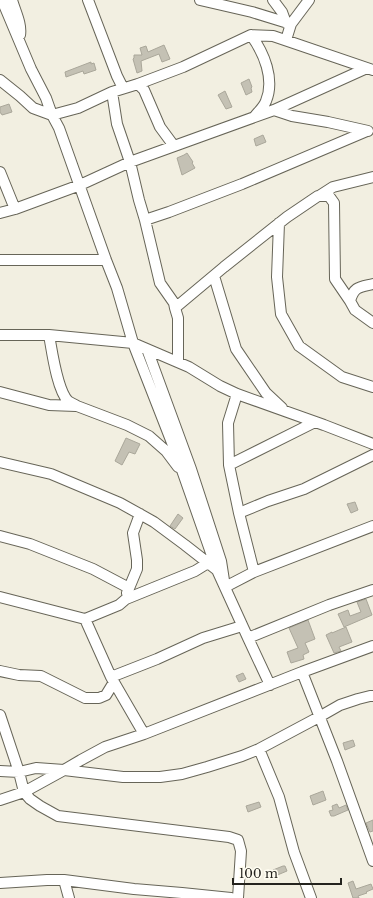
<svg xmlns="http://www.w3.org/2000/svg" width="373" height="898" font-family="'Libre Baskerville',serif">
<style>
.building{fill:#c4c1b4;stroke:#aaa79a}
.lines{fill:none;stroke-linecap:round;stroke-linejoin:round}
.minor-casing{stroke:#676558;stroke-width:12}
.minor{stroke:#fff;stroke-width:10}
</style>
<rect width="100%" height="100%" fill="#f2efe1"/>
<path class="building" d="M164,45l6,14 -8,3 -3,-8 -18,7 1,10 -5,2 -4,-14 1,-1v-3h8l-2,-7 6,-2 2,6z
M91,62v2l3,-1 2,7 -12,4 -1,-3 -17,6 -1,-5z
M249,79l3,8 -1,1 1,4 -6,3 -5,-12z
M225,91l7,16 -6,2 -8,-14z
M9,104l3,8 -10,3 -1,-2h-1v-6z
M263,135l3,7 -10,4 -2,-7z
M187,153l6,9 -1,1 3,5 -13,7 -5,-17 7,-3z
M126,438l14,6 -5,10 -6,-2 -7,13 -7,-4z
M355,502l3,8 -7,3 -4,-9z
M178,514l5,4 -8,11 -5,-3z
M366,599l6,16 -28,12 -6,-13 10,-4 2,6 11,-4 -4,-10z
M308,620l7,19 -10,4 4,9 -6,3 1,4 -13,4 -4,-11 11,-4 -9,-20z
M346,627l6,15 -13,5 2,4 -7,2 -8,-18 6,-3v1z
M243,673l3,6 -7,3 -3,-6z
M353,740l2,6 -10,4 -2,-7z
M323,791l3,9 -13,5 -3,-9z
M259,802l2,5 -13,5 -2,-6z
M337,804l2,4 7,-3 2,5 -14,6h-3l-2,-5 4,-1 -1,-4z
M373,820v11l-3,1 -4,-9z
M283,866h2l2,5 -12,5 -2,-6z
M353,881l3,8 15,-5 2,5 -7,3 1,1 -9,3 1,2h-6l-5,-15z"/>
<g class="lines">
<defs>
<path id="minor" d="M2,0l29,69 15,29 6,17 7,13 47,132 11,28 16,55 43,110 41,117 31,68 22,47
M12,0c3,11 10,24 8,35
M88,0l29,76 6,12
M200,0l52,12 39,12
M273,0l9,12 4,11
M251,35c13,18 24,44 15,66 -2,6 -8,11 -11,15
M286,40l5,-16 18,-24
M0,80l20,16 13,12 19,7 26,-7 34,-16 26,-8 45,-17 68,-32 22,1 100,34
M138,84l6,6 16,37 14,19
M112,92l5,32 13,38 9,38 6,20 24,-8 73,-28 125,-53
M274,110l18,6 36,6 40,9
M0,172l15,37
M319,196l14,-9 40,-10
M0,213l15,-4 65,-24 50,-23 144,-52 93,-42
M145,220l15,63 14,20 1,5 3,10v44
M279,223l-2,54 4,37 18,32 43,31 31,10
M0,260h106
M214,276l22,73 30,44 16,15
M350,301c4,-15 10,-14 23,-17
M175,308l49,-41 63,-50 31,-21h11l5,7 1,76 15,22 5,9 18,13
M0,335h49l84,8 56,24 31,19 17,8 87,31 49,19
M49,335c3,16 8,55 19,66 3,2 6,3 9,5l50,19 22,11 17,15 12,16
M147,349l44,120 30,92 4,26 29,-15 119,-46
M0,392l49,13 27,1
M237,394l-9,29 1,42 10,48 15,59
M0,462l51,12 69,29 34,19 31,23 32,25
M229,465l86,-43
M239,513l29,-12 36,-12 69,-34
M0,536l30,8 63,25 36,19
M127,593l10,-24v-9l-4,-27 7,-19
M0,597l85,22 34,-14 7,-6 69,-28 13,-8
M85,619l26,58 33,57
M248,638l81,-33 44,-15
M0,671l19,4 22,1 44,22h14l7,-3 8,-13
M302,672l35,89 36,100
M111,677l46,-18 46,-21 39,-12
M0,715l19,57 5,20 6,7 10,7 18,10 171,21 9,3 3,11 -3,47
M259,749l20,48 15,55 17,46
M0,771l19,1 17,-4 28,2 59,7h37l22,-3 25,-7 35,-11 17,-7 60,-32 21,-12 18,-6 12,-3h3
M0,800l24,-8 40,-22 17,-10 24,-13 39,-13 158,-62 71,-26
M64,880l5,18
M0,883l47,-3h17l70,9 48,4 49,5"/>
</defs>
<use href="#minor" class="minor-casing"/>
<use href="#minor" class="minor"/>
</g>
<path d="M233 878v6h108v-6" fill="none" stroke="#24231e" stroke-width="2"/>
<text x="239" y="878" font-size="12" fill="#24231e" stroke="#fffdf1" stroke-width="3" paint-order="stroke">100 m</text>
</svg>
